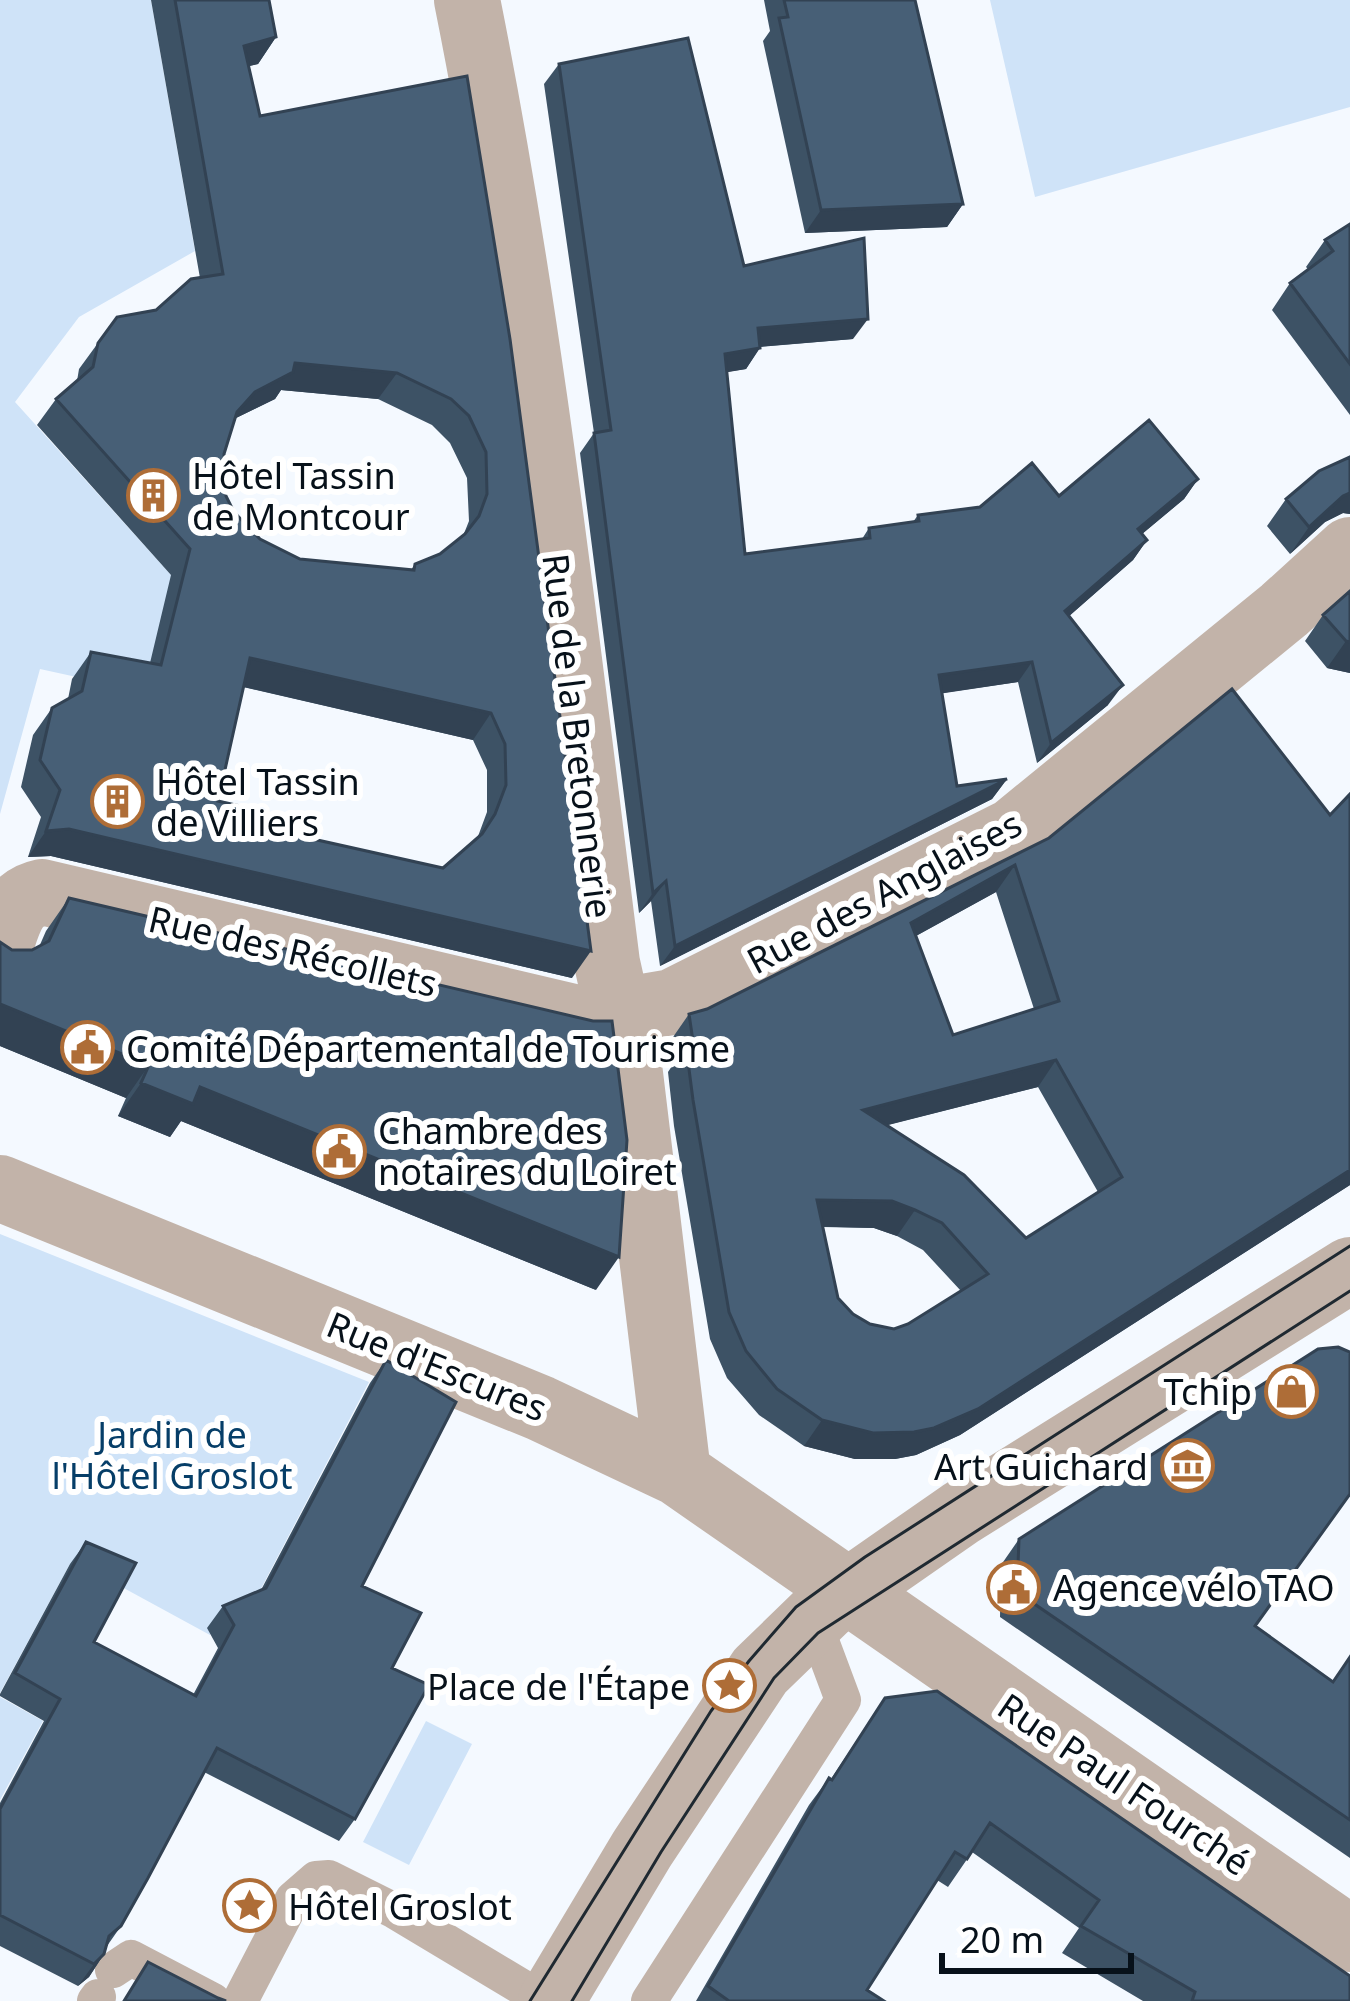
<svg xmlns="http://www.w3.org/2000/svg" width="1350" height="2001" font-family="'Noto Sans',sans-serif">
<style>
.green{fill:#cfe3f8}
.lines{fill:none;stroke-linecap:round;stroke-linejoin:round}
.lane{stroke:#c2b3a9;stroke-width:36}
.street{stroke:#c2b3a9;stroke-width:66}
.tram{stroke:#1f2931;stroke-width:3}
.wall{fill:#3d5265;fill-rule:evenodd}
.shaded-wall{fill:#324253}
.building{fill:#475f76;stroke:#324253;stroke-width:3;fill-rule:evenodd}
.labels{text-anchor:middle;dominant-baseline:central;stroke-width:12;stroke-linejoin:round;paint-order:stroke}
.poi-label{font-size:36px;fill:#07111a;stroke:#fff;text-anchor:start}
.street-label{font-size:36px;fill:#07111a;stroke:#fff}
.park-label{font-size:36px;fill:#063e68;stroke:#fff}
</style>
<rect width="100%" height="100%" fill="#f4f9ff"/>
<path class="green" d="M0,0h151l44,251 -116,66 -64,85 157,174 -27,116 -105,-23 -40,145z
M990,0h360v107l-315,90z
M0,1234l369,148 -127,243 -25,-1 -7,11 -90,-49 -50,-22 -70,129z
M0,1697l43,24 -43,79z
M426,1721l46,23 -63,121 -46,-23z"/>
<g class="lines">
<path class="lane" d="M113,1970l18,-12 82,43
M95,2001l3,-4
M240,2001l53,-102 23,-20 13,-1 66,33 150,90
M649,2001l194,-301 -25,-67 7,-22"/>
<path class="street" d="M467,0c64,319 99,641 140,963l21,94 50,416
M0,947c9,-26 13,-49 42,-55l536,126 94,-16 341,-171 271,-221 66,-60
M0,1188l540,220 138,65 672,466
M551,2001l91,-152 118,-178 66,-64 135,-94 389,-243"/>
<path class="tram" d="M530,2001l181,-290 38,-50 47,-54 69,-50 485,-311
M572,2001l89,-149 113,-174 44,-45 532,-342"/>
</g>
<path class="wall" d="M151,0h118l7,37 -18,27 -10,2 12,50 207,-40 105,902 -521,-122 -23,1 13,-40 -20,-30 12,-52 19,-27 16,-9 4,-20 19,-27 59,11 21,-88 -134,-150 19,-26 21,-18 2,-12 38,-52 39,-7 44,-32zM281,390l97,9 54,26 18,18 17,35 2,43 -6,15 -23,18 -25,10 -4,6 -111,-11 -40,-20 -26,-27 -8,-16 -2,-42 12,-36 39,-19zM243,687l230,53 14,30v42l-10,27 -34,29 -202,-45 -23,-22z
M764,0h151l48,204 -16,23 -142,6 -42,-192 7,-10z
M559,64l185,202 109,73 -93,8 -14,22 -20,3 19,182 117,-15 7,-11 44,-6 5,-7 280,-36 -14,20 -42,35 5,6 -14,20 -64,56 39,89 -71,58 -19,-81 -76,11 15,93 50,-7 -15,20 -332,167 -9,-65 -12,12 -59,-460 14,-20 -50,-349z
M1350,224v191l-78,-105 18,-27 19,-13 -3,-3 19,-27z
M1350,457v57l-7,-1 -18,9 -35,32 -23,-28 19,-27z
M1350,591v82l-23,-5 -22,-27 18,-26z
M1350,794v391l-390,250 -44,20 -21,4h-40l-51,-13 -45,-31 -32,-37 -17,-39 -36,-213 -6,-54 6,-9 -3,-23 18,-26 18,-5 342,-171 281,-23zM996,892l38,117 -81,26 -37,-99zM1038,1087l60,105 -72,46 -139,-113zM823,1227l51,1 23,8 26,14 38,41 -53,33 -14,5 -24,-5 -17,-10 -15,-16z
M69,898l527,392 -415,-169 -11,16 -52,-21 8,-18 -126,-52v-104l12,8h20l7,-3 7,-16z
M1350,1352v145l-1,-1 -94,131 78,55 17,-25v201l-350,-241 1,-52 18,-26z
M386,1360l-24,226 30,82 -37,151 -16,22 -135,-69 -83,154 -14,20 -3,8 -15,23 -11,9 -78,-40v-143l44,-82 -44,-25v-2l70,-130 16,-22 8,100 99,53 25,-47 -11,-20 16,-22 38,-16 109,-207z
M885,1698l465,303h-207l-81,-48 17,-25 -107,-76 -24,35 -11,-7 -70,110 17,11h-188l113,-196 20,-27 2,1z"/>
<path class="shaded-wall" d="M276,37l-18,27 -33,8 19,-26z
M963,204l-16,23 -142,6 16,-23z
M868,319l-15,20 -109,9 14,-20z
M760,348l-14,21 -35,6 14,-21z
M295,363l102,10 -19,26 -97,-9 -6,9 -39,19 -18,20 19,-26 18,-20z
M1198,479l-14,20 -60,50 14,-20z
M1350,493v21l-7,-1 -18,9 -35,32 19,-27 34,-31z
M1147,540l-14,20 -82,72 14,-21z
M1346,641l4,1v31l-23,-5z
M250,658l241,55 -18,27 -242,-56z
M1032,662l-14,20 -93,14 14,-21z
M1123,685l-15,20 -71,58 14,-20z
M1007,779l-15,20 -332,167 15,-20z
M69,829l522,122 -19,27 -521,-122 -23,1 18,-26z
M1015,865l-19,27 -104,57 19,-26z
M666,881l-15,20 -12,12 14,-20z
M0,1004l149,61 -23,33 -126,-52z
M1056,1060l-18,27 -193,49 18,-26z
M141,1083l59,4 419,170 -23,33 -415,-169 -11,16 -52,-21z
M1350,1170v15l-390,250 -44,20 -21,4h-40l-51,-13 18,-26z
M817,1200l75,1 23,9 -18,26 -23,-8 -75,-2z
M104,1954l-15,23 -11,9 16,-22z"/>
<path class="building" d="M175,0h94l7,37 -32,9 16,70 207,-40 43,263 81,612 -522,-122 -23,2 14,-41 -20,-30 12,-52 30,-17 9,-39 70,13 29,-116 -134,-150 37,-32 5,-24 19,-26 39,-7 35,-31 32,-5zM295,363l102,10 54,26 18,17 17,36 1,42 -8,22 -14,18 -25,20 -25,10 -1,6 -114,-11 -40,-20 -26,-27 -8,-16 -2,-42 13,-42 18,-20 38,-20zM250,658l241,55 14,31 1,41 -11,29 -13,20 -39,34 -202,-45 3,-16 -26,-6z
M784,0h131l48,204 -142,6 -42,-192 9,-1z
M688,38l56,228 120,-28 4,81 -110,9 2,20 -35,6 20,200 125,-16 -1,-10 50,-7 -1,-6 62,-8 52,-44 27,33 90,-76 49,59 -60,50 9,11 -82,71 58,74 -72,58 -19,-81 -93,13 18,111 50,-7 -332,167 -9,-65 -13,12 -59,-460 17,-3 -52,-366z
M1350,224v140l-60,-81 43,-32 -8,-11z
M1350,457v36l-7,3 -34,31 -23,-28 33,-28z
M1350,591v51l-4,-1 -23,-26z
M1232,689l98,126 20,-21v376l-372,239 -44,19 -20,4 -41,1 -51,-13 -45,-31 -31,-38 -17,-39 -36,-212 -7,-54 8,2 -5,-34 18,-5 342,-171zM1015,865l44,136 -106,34 -42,-112zM1056,1060l66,117 -96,61 -62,-63 -101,-65zM817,1200l75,1 23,9 27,13 46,51 -80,50 -14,5 -24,-5 -17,-10 -15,-16z
M69,898l524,123h19l15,119 -8,117 -419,-170 -7,17 -52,-21 8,-18 -149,-61v-62l12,8h20l17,-9z
M1338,1347l12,5v142l-95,132 78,56 17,-25v163l-333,-228 2,-53 299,-190z
M386,1360l70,42 -94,184 59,27 -29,55 37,17 -74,134 -138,-71 -69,130 -27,48 -12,10 -5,18 -10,10 -94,-49v-106l60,-110 -45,-26 71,-131 50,21 -42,79 102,54 38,-71 -11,-19 43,-18z
M937,1691l413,285v25h-158l3,-9 -114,-66 18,-26 -109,-77 -23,36 -12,-7 -88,138 17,11h-155l-21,-15 121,-208 3,2 53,-82z
M148,1962l70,36 8,3h-102z"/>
<defs>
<symbol id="building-ring" viewBox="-11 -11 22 22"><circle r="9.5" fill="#fff" stroke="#ae6d37" stroke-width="1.5"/><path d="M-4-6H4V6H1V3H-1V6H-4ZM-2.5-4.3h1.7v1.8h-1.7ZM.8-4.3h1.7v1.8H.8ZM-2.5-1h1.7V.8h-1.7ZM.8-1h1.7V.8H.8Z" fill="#ae6d37"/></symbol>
<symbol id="civic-ring" viewBox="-11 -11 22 22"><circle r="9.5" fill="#fff" stroke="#ae6d37" stroke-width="1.5"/><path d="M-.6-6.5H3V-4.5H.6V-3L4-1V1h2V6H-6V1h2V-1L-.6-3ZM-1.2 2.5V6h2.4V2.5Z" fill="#ae6d37"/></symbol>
<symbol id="shop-ring" viewBox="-11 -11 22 22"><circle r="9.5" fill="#fff" stroke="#ae6d37" stroke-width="1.5"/><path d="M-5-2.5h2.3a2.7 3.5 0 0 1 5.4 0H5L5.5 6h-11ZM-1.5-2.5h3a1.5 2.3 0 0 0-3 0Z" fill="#ae6d37"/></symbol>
<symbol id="museum-ring" viewBox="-11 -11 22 22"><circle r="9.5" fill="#fff" stroke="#ae6d37" stroke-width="1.5"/><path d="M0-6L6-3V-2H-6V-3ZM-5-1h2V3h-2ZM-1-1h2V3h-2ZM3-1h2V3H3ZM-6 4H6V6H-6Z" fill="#ae6d37"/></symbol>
<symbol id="sight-ring" viewBox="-11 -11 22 22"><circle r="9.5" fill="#fff" stroke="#ae6d37" stroke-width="1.5"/><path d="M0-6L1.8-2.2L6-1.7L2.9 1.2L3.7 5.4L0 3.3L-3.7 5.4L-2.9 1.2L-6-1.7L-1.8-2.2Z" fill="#ae6d37"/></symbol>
</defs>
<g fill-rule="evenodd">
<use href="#building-ring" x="124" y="466" width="59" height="59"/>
<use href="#building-ring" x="88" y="772" width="59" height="59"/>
<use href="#civic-ring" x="58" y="1018" width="59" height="59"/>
<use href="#civic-ring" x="310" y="1122" width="59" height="59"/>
<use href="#shop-ring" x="1262" y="1362" width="59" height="59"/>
<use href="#museum-ring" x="1158" y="1436" width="59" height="59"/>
<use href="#civic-ring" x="984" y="1558" width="59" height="59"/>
<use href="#sight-ring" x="700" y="1656" width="59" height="59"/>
<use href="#sight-ring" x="220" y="1876" width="59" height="59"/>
</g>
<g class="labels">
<g class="poi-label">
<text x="192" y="475">Hôtel Tassin<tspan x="192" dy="41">de Montcour</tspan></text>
<text x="156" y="781">Hôtel Tassin<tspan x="156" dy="41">de Villiers</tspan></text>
<text x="126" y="1048">Comité Départemental de Tourisme</text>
<text x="378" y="1130">Chambre des<tspan x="378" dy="41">notaires du Loiret</tspan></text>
<text x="1252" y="1391" text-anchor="end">Tchip</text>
<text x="1148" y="1466" text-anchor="end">Art Guichard</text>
<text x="1053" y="1587">Agence vélo TAO</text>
<text x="690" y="1686" text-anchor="end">Place de l'Étape</text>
<text x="288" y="1906">Hôtel Groslot</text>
</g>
<g class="street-label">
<text transform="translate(578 736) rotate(83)">Rue de la Bretonnerie</text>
<text transform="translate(884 892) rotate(-28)">Rue des Anglaises</text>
<text transform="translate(293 951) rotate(13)">Rue des Récollets</text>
<text transform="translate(437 1366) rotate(22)">Rue d'Escures</text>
<text transform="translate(1124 1784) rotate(34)">Rue Paul Fourché</text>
</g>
<g class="park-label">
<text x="172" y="1434">Jardin de<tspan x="172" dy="41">l'Hôtel Groslot</tspan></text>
</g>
</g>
<path d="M942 1953v18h189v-18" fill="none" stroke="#07111a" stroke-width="6"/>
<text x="960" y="1953" font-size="36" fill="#07111a" stroke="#ffffff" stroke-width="9" paint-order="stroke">20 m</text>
</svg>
